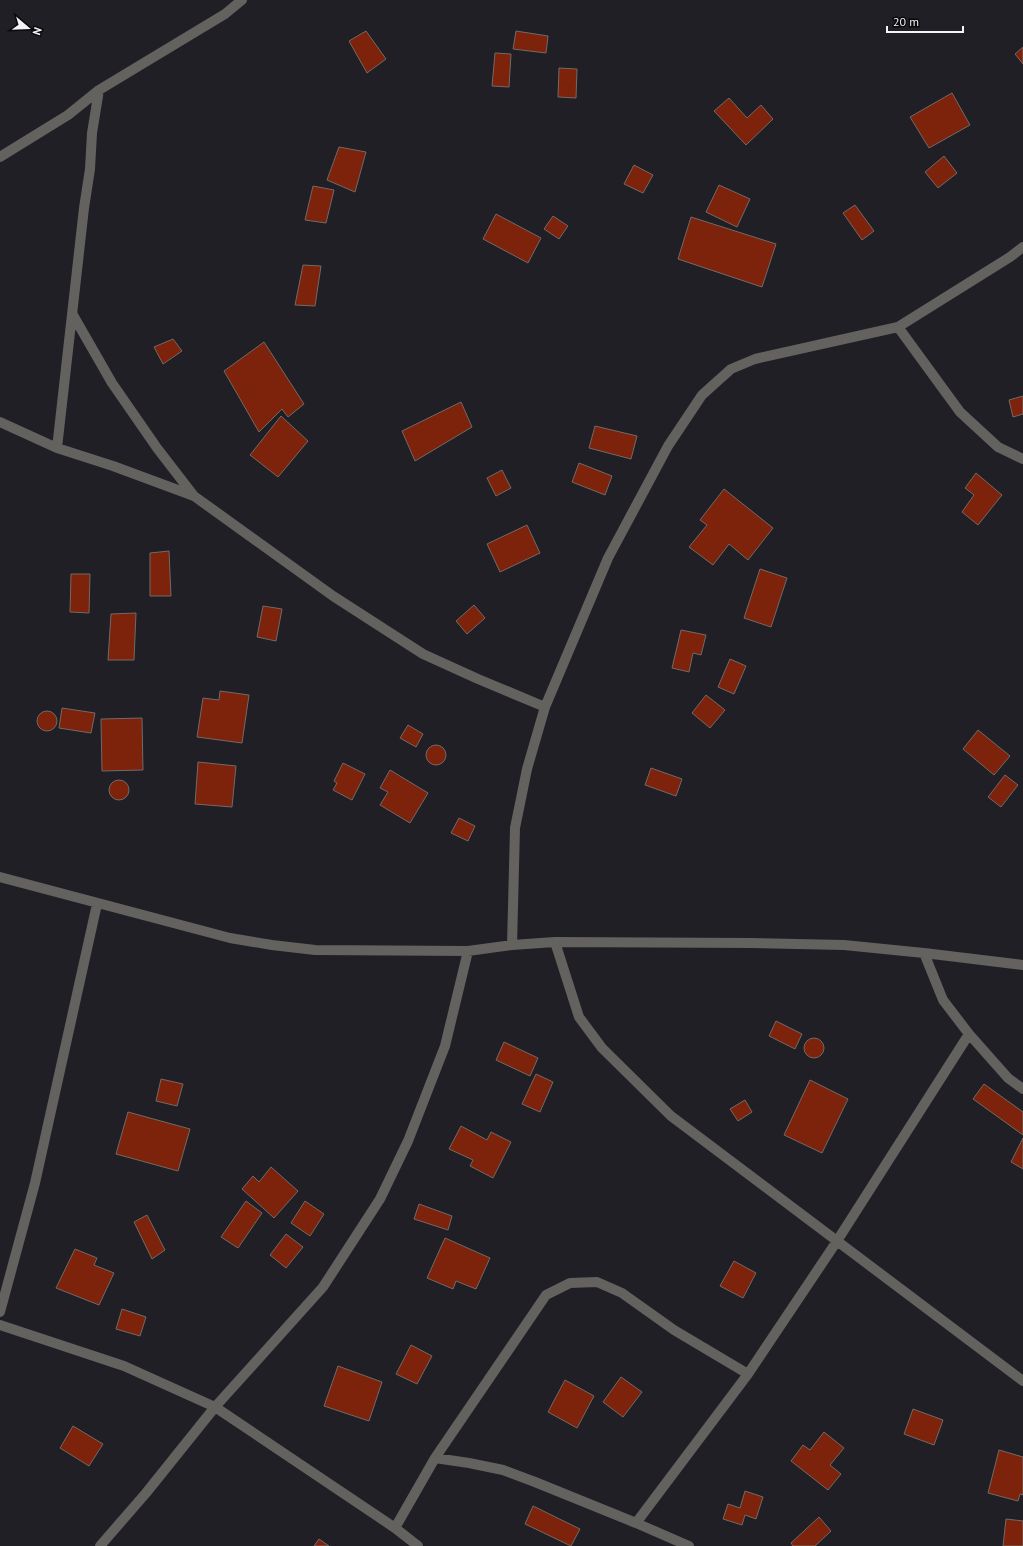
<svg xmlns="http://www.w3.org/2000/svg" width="1023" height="1546" font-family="'PT Sans',sans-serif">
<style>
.building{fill:#7d220b;stroke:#726a68}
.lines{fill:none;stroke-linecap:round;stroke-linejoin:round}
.minor{stroke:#63625f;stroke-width:10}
</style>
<rect width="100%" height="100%" fill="#201f25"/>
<path class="building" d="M366,31l20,28 -19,14 -18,-32z
M516,31l32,5 -2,17 -33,-4z
M1023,47v17l-8,-10z
M495,53l16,1 -2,33 -17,-1z
M559,68l18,1 -1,29 -18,-1z
M952,93l18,32 -41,23 -19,-31z
M729,98l18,20 14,-13 12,14 -27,26 -32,-34z
M339,147l27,5 -11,40 -28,-12z
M944,156l13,17 -19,15 -13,-16z
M634,165l19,10 -10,18 -19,-9z
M719,185l31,14 -13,28 -31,-15z
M313,186l21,4 -8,33 -21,-3z
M855,205l19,26 -12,9 -19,-27z
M496,214l45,24 -13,25 -45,-24z
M553,216l15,10 -9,13 -15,-10z
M691,217l85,27 -14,43 -84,-28z
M303,265l18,1 -6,40 -20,-1z
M173,339l9,12 -19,13 -9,-17z
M264,342l40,62 -16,13 -6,-8 -23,23 -35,-61z
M1023,396v18l-10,3 -4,-17z
M461,402l11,25 -57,34 -13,-30z
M281,416l27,25 -30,36 -28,-22z
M595,426l42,10 -6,23 -42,-11z
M579,463l33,13 -7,19 -33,-13z
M502,470l9,18 -15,8 -9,-18z
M976,473l26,22 -24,30 -16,-13 12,-17 -9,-7z
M724,489l49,39 -25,32 -19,-16 -16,21 -24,-18 18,-22 -7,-5z
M527,525l13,28 -40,19 -13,-28z
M169,551l2,45h-21v-43z
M760,569l27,9 -16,49 -27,-9z
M71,574h19l-1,39 -19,-1z
M474,605l11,13 -18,16 -11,-13z
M263,606l19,3 -6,32 -19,-4z
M136,613l-2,47h-26l3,-46z
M681,630l25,5 -5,20 -8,-2 -4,19 -17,-4z
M730,659l16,7 -12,28 -16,-7z
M220,691l29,4 -7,48 -45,-6 6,-39 16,2z
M706,695l19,15 -15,18 -18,-15z
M62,708l33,5 -4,20 -32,-5z
M37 721a10 10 0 1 1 20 0a10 10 0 1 1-20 0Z
M142,718l1,52 -41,1 -1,-52z
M408,725l15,9 -7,13 -16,-9z
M978,730l32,26 -16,19 -31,-26z
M426 755a10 10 0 1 1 20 0a10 10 0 1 1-20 0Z
M198,762l38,4 -4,41 -37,-3z
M343,763l22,11 -13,26 -19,-10 4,-7 -3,-2z
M651,768l31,11 -6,17 -31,-11z
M390,770l38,23 -18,30 -30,-18 8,-13 -8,-4z
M1005,775l13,10 -17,22 -13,-10z
M109 790a10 10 0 1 1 20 0a10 10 0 1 1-20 0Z
M459,818l16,8 -7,15 -17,-8z
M776,1021l26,13 -7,15 -26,-13z
M804 1048a10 10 0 1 1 20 0a10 10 0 1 1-20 0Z
M504,1042l34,16 -8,18 -34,-16z
M536,1074l17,8 -13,30 -18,-8z
M161,1079l22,5 -6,22 -21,-5z
M810,1080l38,19 -26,54 -38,-18z
M984,1084l39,28v23l-50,-36z
M745,1100l7,12 -14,9 -8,-12z
M128,1112l62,17 -12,42 -62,-17z
M461,1126l26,14 4,-8 20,10 -18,36 -23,-12 3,-6 -24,-11z
M1023,1138v31l-12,-7z
M271,1167l27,24 -24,27 -32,-29 11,-13 6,6z
M246,1201l16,12 -24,35 -17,-11z
M305,1201l19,13 -14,22 -19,-13z
M419,1204l33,12 -4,14 -34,-11z
M147,1215l18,35 -13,9 -18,-37z
M286,1234l17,13 -17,21 -16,-13z
M445,1238l45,20 -14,31 -20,-8 -3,8 -26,-11z
M75,1249l22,9 -3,7 20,8 -15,32 -43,-17z
M734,1261l22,12 -13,25 -23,-12z
M122,1309l24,8 -6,19 -24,-7z
M411,1345l21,11 -15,28 -21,-10z
M338,1366l44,16 -13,39 -45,-15z
M621,1377l21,15 -19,25 -20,-15z
M565,1380l29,16 -17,32 -29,-16z
M913,1409l30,11 -9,25 -30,-11z
M73,1426l30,18 -14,22 -29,-18z
M824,1432l20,16 -14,17 11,9 -13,16 -37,-29 12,-16 7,5z
M999,1450l24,7v38l-3,-1 -2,7 -30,-8z
M745,1491l18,6 -7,22 -11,-4 -3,10 -19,-6 5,-15 12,4z
M533,1506l47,23 -9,17 -46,-22z
M819,1517l12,14 -16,15h-22l-2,-3z
M1006,1519l17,2v25h-20z
M319,1539l10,7h-15z"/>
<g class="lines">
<path class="minor" d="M0,157l68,-42 31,-25
M73,315l39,68 45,65 37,48
M898,327l62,85 38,35 25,12
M0,422l57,26 56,18 81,30 139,100 90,58 55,25 67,28
M57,448l27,-240 6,-39 2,-36 7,-43 126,-76 17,-14
M0,877l230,61 42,7 43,5 153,1 44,-6 43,-3 196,1 93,2 80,8 99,12
M555,942l24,75 23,31 69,68 352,265
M512,945l3,-117 12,-59 18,-62 63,-149 60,-112 34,-51 29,-26 24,-10 143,-32 112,-70 13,-10
M924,953l19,47 26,34 39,44 15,11
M0,1312l35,-129 62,-279
M0,1325l124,41 91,41 180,121 23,18
M435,1458l34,5 34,7 32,12 101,41 53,23
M636,1523l112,-149 89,-133 132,-207
M395,1528l40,-70 111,-163 24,-12 27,-1 25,11 52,37 74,44
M100,1546l46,-53 69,-86 108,-120 57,-88 28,-58 37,-95 23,-95"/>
</g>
<g transform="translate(28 28) rotate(109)" stroke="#0a0a0c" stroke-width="3" paint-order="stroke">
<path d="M0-3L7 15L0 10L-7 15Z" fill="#f3f3f7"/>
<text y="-6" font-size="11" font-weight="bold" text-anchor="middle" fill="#f3f3f7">N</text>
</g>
<path d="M887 26v6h76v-6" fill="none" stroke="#f3f3f7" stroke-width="2"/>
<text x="893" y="26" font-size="12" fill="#f3f3f7" stroke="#0a0a0c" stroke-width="3" paint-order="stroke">20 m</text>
</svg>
